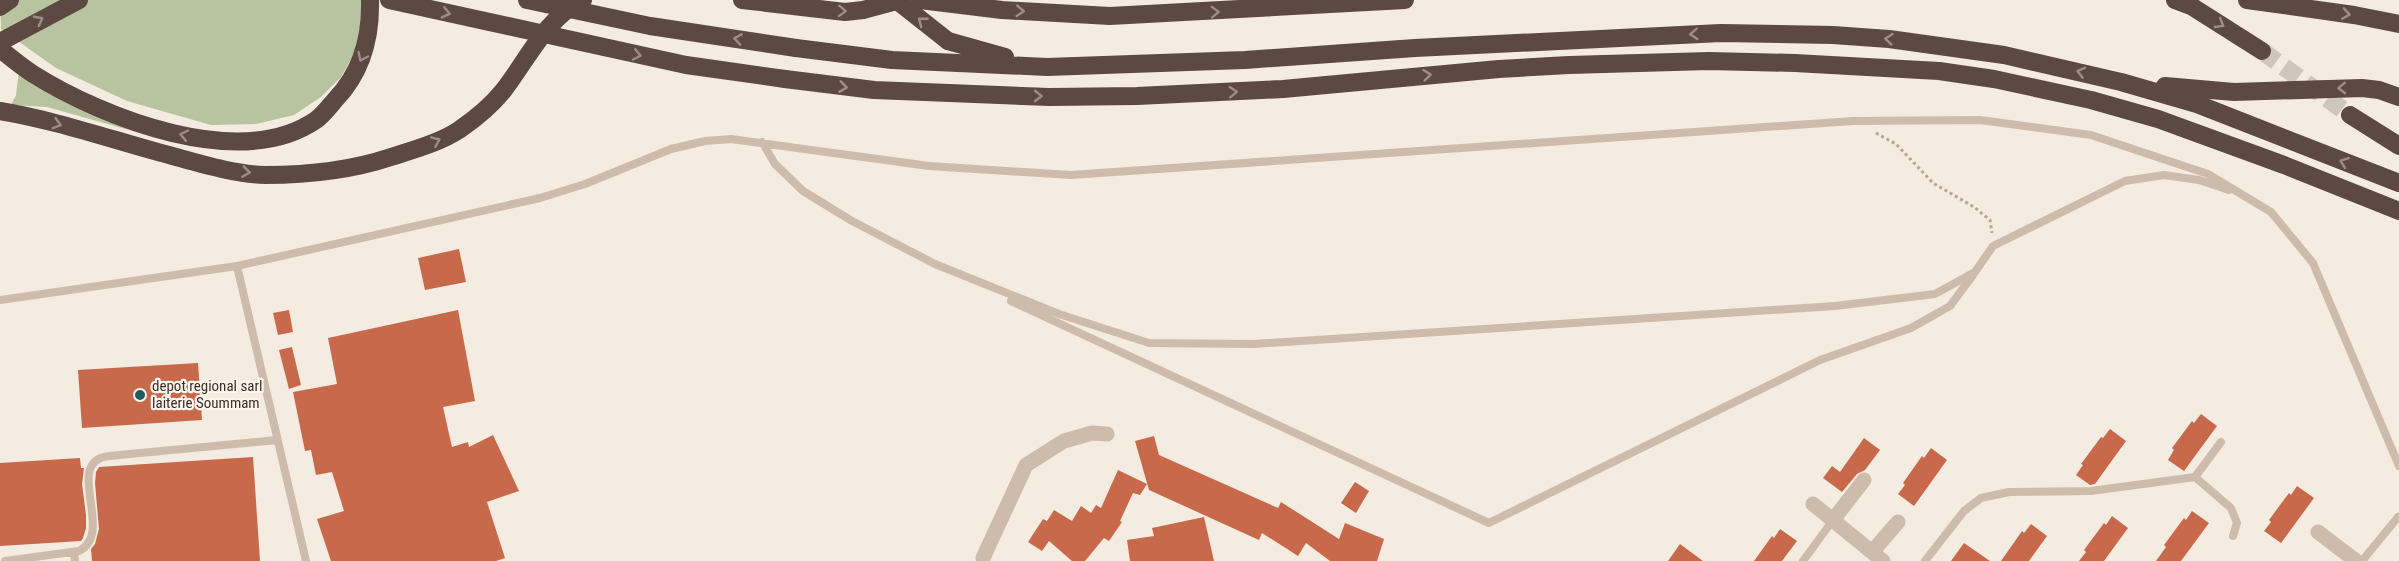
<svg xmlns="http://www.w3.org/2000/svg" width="2399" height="561" font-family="'Roboto Condensed',sans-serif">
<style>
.green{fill:#b8c4a0}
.building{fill:#c8694b}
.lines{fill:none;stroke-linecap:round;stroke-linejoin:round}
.highway-tunnel{stroke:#cfc6bd;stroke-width:18;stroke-dasharray:18 9;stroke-linecap:butt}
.path{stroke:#b9a596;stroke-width:3;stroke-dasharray:3 3;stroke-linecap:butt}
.lane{stroke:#cdbbac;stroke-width:8}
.street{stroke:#cdbbac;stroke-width:15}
.highway{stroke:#5c4a42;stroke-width:18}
.highway-bridge{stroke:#5c4a42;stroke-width:18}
.oneway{stroke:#9c8e87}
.poi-dot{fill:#1f5a5e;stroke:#fbf5ee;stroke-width:2}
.labels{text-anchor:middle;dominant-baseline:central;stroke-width:4.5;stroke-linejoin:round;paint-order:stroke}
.poi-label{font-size:15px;fill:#3b302b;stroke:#fbf5ee;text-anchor:start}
</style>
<rect width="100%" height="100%" fill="#f4ebe1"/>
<path class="green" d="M0,0h363l1,7 -9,45 -14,25 -20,20 -27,18 -38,9 -45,1 -84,-24 -71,-33 -55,-39z
M19,71l40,26 70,33 -82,-23 -36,-2 5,-10z"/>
<path class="building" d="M459,249l7,33 -41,8 -7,-32z
M289,310l4,22 -15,3 -5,-22z
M458,310l17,91 -32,6 9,40 16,-5 1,5 24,-12 26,56 -32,11 18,56 -9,3h-165l-14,-42 27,-8 -12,-39 -16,3 -5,-25 -6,1 -12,-59 44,-8 -9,-46z
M292,347l9,38 -12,4 -10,-39z
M198,363l4,57 -120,8 -4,-58z
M2201,414l16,12 -33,45 -16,-11 6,-10 -2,-2 20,-27 2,2z
M2110,429l16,12 -31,43 -5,1 -14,-10 7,-10 -2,-1 20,-27 2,1z
M1154,436l5,19 119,53 3,-6 58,37 6,-16 39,16 -7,22h-47l-24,-18 -8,13 -36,-23 -3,7 -110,-50 -14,-49z
M1864,438l16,12 -15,20 -8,4 -15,18 -19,-14 9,-12 8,6z
M1931,448l16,12 -33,46 -16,-12 7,-9 -2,-2 19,-27 2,2z
M253,457l7,104h-168l-1,-12 4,-5 4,-15 -4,-46 1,-11 3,-5z
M80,458l1,10h3l-2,16 4,31v13l-3,10 -2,3 -81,5v-83z
M1118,470l29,14 -7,11 -7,-2 -13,28 2,1 -13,19 -5,-3 -19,23h-13l-23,-20 -7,10 -14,-9 15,-23 4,2 7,-11 18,11 9,-15 10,7 5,-8 5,3z
M1355,482l14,9 -13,22 -15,-10z
M2297,486l17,12 -33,45 -17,-12 7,-9 -2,-2 20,-27 2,2z
M2192,511l17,12 -28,38h-25l10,-14 -2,-2 20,-27 2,2z
M2112,516l16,12 -24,33h-25l7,-9 -2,-2 20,-27 2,2z
M1204,517l10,44h-84l-3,-21 27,-4 -2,-8z
M2031,524l16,12 -18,25h-28l21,-30 2,2z
M1780,529l17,12 -15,20h-28l18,-25 2,2z
M1964,543l26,18h-39z
M1680,544l23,17h-35z"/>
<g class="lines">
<path class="highway-tunnel" d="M2262,51l88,64"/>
<path class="path" d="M1876,133l20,11 37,39 41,24 16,13 2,13"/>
<path class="lane" d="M762,142l13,22 28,27 49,30 83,43 124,50 90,29 104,1 582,-38 100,-12 40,-22 18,-26 132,-65 39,-6 35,5 30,10
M237,266l69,295
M0,300l237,-34 303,-68 45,-14 86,-35 34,-8 26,-2 198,27 142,9 782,-54 127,-1 111,15 117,39 63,38 42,51 86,203
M1011,301l478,222 331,-163 91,-32 39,-22 23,-31
M2195,477l36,31 6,15 -4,13
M74,552l1,9
M5,561l74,-10c37,-18 -17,-90 30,-95l168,-16
M1803,561l30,-41
M1925,561l39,-50 17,-13 28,-6 82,-1 104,-14 26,-35
M2362,561l36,-44"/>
<path class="street" d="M1813,504l70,57
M1833,520l31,-40
M2318,532l38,29
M1872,552l26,-30
M983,558l43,-93 38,-24 28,-8 15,1"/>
<path class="highway" d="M742,0l103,12 18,-2 37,-10
M920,0l82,10 108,6 295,-16
M2175,0l16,6 71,45
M2247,0l107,15 45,9
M0,7l10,-7
M948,41l57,16
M0,42l79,-42
M796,48l96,12 155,7 198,-7 170,-12 306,-15 112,2 56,4 115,16 117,27 76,22 202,79
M0,49c11,9 22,18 33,25 70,44 207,98 283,46 7,-5 13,-13 19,-20 26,-27 36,-63 35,-100
M785,79l89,11 175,7 88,-1 146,-7 216,-20 70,-4 140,-4 86,2 144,8 55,8 97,21 67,19 126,46 115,46
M2165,86l69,6 128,-4 17,2 20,7
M0,111c60,10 118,31 176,46 29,8 60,17 89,18 42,0 87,-5 126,-18 22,-7 48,-14 68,-27 16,-11 31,-23 44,-39 25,-32 42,-72 80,-91
M2350,115l49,31"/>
<path class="highway-bridge" d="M389,0l297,65 99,14
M527,0l123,26 146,22
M896,0l52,41"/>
</g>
<defs><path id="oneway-chevron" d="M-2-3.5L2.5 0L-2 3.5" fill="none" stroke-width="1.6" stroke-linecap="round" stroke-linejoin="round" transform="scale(1.5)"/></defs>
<g class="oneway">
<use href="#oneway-chevron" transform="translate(842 11) rotate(2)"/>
<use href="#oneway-chevron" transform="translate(1020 11) rotate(3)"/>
<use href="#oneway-chevron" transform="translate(1215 12) rotate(-2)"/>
<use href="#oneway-chevron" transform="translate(446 13) rotate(13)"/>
<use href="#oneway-chevron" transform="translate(2346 14) rotate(9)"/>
<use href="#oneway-chevron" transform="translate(39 20) rotate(-28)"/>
<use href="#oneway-chevron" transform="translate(922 21) rotate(-142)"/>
<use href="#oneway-chevron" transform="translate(2220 24) rotate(31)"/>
<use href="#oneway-chevron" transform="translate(1694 34) rotate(177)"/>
<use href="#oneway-chevron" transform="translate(738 39) rotate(-171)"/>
<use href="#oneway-chevron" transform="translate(1889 39) rotate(-174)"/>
<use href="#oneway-chevron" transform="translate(637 55) rotate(12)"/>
<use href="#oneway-chevron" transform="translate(362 57) rotate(115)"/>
<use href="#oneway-chevron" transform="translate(2081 72) rotate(-166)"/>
<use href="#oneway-chevron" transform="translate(1427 75) rotate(-6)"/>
<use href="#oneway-chevron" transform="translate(843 87) rotate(7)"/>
<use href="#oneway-chevron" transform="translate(2342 88) rotate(179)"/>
<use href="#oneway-chevron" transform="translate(1233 92) rotate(-3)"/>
<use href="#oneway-chevron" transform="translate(1038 96) rotate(1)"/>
<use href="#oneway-chevron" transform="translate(57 124) rotate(16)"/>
<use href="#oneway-chevron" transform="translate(184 135) rotate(-168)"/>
<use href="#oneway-chevron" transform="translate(436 141) rotate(-23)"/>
<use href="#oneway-chevron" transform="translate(2344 162) rotate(-159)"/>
<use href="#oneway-chevron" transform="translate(246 172) rotate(8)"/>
</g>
<circle class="poi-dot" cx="140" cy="395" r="6"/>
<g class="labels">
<g class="poi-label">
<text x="152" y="386">depot regional sarl<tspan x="152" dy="17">laiterie Soummam</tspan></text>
</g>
</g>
</svg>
